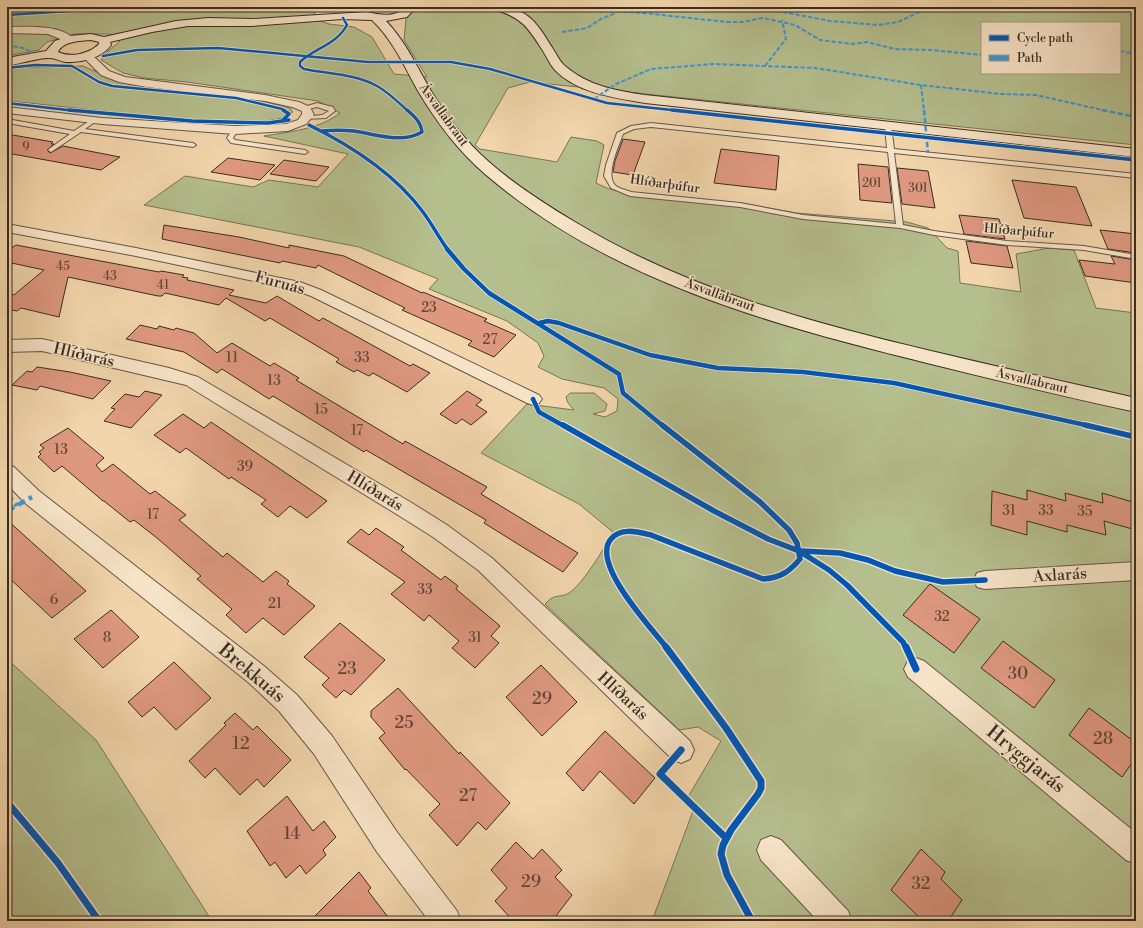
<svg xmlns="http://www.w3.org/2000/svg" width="1143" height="928" font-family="'Libre Bodoni',serif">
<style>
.green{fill:#b5be8d;stroke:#777658;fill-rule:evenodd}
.building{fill:#de9880;stroke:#392d24}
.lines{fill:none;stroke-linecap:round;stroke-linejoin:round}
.lane-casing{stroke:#675746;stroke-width:2}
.street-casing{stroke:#675746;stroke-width:2}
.secondary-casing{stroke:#392d24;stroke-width:2}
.path{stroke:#392d24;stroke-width:1.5;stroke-dasharray:1.5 1;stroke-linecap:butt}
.lane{fill:#f7e4c8;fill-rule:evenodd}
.street{fill:#f7e4c8;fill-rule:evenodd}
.secondary{fill:#f7e4c8;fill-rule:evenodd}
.quiet-far2{stroke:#3e96d6;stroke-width:2;stroke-dasharray:4.5 2;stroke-linecap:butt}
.quiet-far1{stroke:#3e96d6;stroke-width:2.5;stroke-dasharray:5.5 2.5;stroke-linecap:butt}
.quiet{stroke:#3e96d6;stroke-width:4.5;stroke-dasharray:8 4.5;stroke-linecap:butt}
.cycleway-far4-casing{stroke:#f7e4c8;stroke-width:4}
.cycleway-far3-casing{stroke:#f7e4c8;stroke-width:5}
.cycleway-far2-casing{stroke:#f7e4c8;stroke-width:6}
.cycleway-far1-casing{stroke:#f7e4c8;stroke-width:8}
.cycleway-casing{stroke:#f7e4c8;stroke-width:10}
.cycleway-far4{stroke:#0057b8;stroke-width:2.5}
.cycleway-far3{stroke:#0057b8;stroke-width:3.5}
.cycleway-far2{stroke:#0057b8;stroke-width:4.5}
.cycleway-far1{stroke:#0057b8;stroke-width:5.5}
.cycleway{stroke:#0057b8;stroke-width:7}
.labels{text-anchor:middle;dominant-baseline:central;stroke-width:3;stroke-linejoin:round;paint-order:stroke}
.far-number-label{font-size:12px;fill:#62483b}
.far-street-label{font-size:13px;fill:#392d24;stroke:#f7e4c8}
.number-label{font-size:14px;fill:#62483b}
.street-label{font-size:16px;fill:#392d24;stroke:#f7e4c8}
.near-number-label{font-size:17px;fill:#62483b}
.near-street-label{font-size:19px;fill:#392d24;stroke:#f7e4c8}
</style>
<rect width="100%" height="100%" fill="#f2d5ab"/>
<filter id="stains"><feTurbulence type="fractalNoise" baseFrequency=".005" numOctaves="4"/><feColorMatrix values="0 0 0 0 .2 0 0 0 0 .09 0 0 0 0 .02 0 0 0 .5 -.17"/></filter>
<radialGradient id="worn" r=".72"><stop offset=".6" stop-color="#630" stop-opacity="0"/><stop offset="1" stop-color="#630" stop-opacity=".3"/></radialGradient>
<path class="green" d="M18,7h28v1l273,-1 -5,4 3,9 12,4 25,3 18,10 22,37 33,3 -23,-37 2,-21 -6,-12h736v138l-606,-63 -22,6 -33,57 5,4 77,13 14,-25 26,4 7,4 -8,38 13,6 31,5 46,6 56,3 54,10 111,9 21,6 19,20 11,3 2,32 61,9 -5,-38 33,-6 25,2 22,58 40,5v608h-484l41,-110 -5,-14 33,-56 -23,-14 -19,3 -134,-126c11,-12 14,-5 24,-11 14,-9 36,-46 44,-61l-34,-28 -98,-51 46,-49 47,6 -6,-7 -2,-6 4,-4h24l13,11 -2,7 -12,3 12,3 12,-6 1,-12 -14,-11 -42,-9 -24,-12 6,-11 -6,-13 -31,-22 -78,-32 9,-10 -79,-32 -215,-42 41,-29 68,11 16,-7 49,7 30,-33 -84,-18c25,-4 56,-7 76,-23l-22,-12 -131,-19 -43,-4 -21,-5 -22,-13 7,-9 12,-10 -10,-7h-35l-28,8 -8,8 -32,6v-46zM982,23h138v50h-138z
M83,66l35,15 26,6 118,14 28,7 3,4 -6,5 -20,4 -68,-1 -58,-5 -122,-13h-12v-34z
M7,659l89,81 116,181h-205z"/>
<path class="building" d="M7,134l46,8 -2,2h3l-7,6 3,3 13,-7 57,11 -19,13 -94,-17z
M623,139l22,3 -12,33 -20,-3 2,-11z
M721,149l58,7 -3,34 -62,-7z
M228,158l47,7 -15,15 -49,-8z
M284,160l45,7 -13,14 -46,-7z
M858,164l30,3 4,36 -32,-3z
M897,168l31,3 7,37 -33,-4z
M1012,180l64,7 16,39 -68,-8z
M959,215l40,4 6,20 -41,-5z
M164,225l75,12 50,11v-3l55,11 78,37 1,-1 64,27 -3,2 32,14 -22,22 -26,-12 4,-4 -70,-31 3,-2 -87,-43 -2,3 -34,-7 -2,2 -118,-24z
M1100,230l36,4v19l-28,-4z
M966,241l41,5 6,22 -42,-5z
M16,245l143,27 2,-1 23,4 -2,2 6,1 -1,2 47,10 -5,5 37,8 11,-7 42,25 4,-3 87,48 3,-2 17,9 -23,19 -34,-19 -4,3 -12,-6 -3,2 -18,-10 3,-3 -69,-41 -5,3 -39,-23 -7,7 -54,-12 -3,3h-4l-90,-19 -9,40 -38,-9 -4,3 -10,-2v-16l7,2 30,-25 -37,-8v-11z
M1111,256l25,4v23l-51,-7 -6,-16 36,4z
M140,325l17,4 2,-3 15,4 2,-2 18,5 23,20 15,-10 38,23 4,-3 25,15 -3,2 107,64 2,-3 82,46 -6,7 97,59 -15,19 -79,-49 2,-3 -120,-70 -2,2 -91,-56 -4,3 -47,-30 -5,4 -33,-21 -58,-13z
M37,367l33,5 41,9 -18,18 -53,-13 -3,4 -25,-5 15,-14 5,1z
M145,391l17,4 -31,33 -27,-7 11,-12 -4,-1 14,-14 14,3z
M467,391l15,9 -6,5 11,7 -16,13 -9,-6 -6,5 -16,-10z
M183,414l21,14 7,-6 116,79 -20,17 -17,-12 -12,11 -17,-13 5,-4 -35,-23 -2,2 -43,-31 -6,5 -26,-18z
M68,428l36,30 -8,7 6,7 11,-8 37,30 5,-3 31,24 -7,5 44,37 4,-4 36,29 13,-11 13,10 -2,3 28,22 -31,29 -21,-17 -17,15 -20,-18 6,-6 -35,-30 4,-3 -44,-38 -23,-18 -4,2 -26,-21h-1l-41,-35 -8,6 -16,-15 3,-3 -2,-2 5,-4 -4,-3z
M1027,490l39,11 -1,-8 38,10 -1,-10 34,10v27l-32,-9 2,14 -39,-10v7l-40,-11v14l-36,-10 1,-34 35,9z
M7,520l79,71 -34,27 -45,-42z
M376,528l28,19 -3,3 40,30 4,-4 13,10 -2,3 44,37 -9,10 8,7 -24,25 -23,-20 7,-7 -30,-26 -5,6 -33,-27 14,-12 -58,-40 14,-13 8,6z
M930,584l50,35 -26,34 -51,-38z
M111,610l28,27 -36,31 -29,-29z
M340,623l45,37 -34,35 -7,-5 -8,8 -14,-13 7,-7 -25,-21z
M1003,641l52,39 -21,28 -53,-40z
M174,662l37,36 -35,32 -22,-23 -12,10 -14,-15z
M541,665l36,37 -35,34 -36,-39z
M398,688l61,66 1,-2 50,51 -24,27 -8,-8 -21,24 -28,-31 11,-11 -34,-35 -1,1 -26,-32 6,-5 -14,-16v-6z
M1089,708l47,35v14l-14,20 -53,-42z
M235,713l18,17 4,-4 34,34 -27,27 -7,-8 -17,16 -25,-27 -10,10 -16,-17 37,-36 -2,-2z
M605,731l50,47 -21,26 -34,-33 -17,20 -17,-18z
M287,796l26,35 11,-10 12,16 -13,13 3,5 -20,19 -6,-9 -14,13 -11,-16 -5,4 -23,-35z
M516,842l17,17 9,-10 20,21 -7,7 17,18 -20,26h-39l-18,-20 12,-13 -16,-18z
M921,849l24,23 -4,7 21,21 -14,21h-25l-32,-31z
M359,872l12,16 -3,3 23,30h-81z"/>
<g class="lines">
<defs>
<path id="lane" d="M317,103l16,4 2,4 -9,7 -22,1v-2l18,-2 7,-4 -12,-4 -13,3 -3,-2z
M94,118l3,2 -1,1 -11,8 108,14 3,2 -3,2 -112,-15 -30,20 -3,-2 1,-1 21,-15 -63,-11v-4l67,12z
M651,123l236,25 -2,-22 3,-2 3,2 3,23 242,25v4l-242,-25 9,72 31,6 73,10 77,5 52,9v4l-52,-9 -77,-5 -73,-10 -34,-7 -97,-9 -63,-12 -110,-11 -19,-8 -7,-12 2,-11 11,-32 14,-7zM651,127l237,25 8,72 -93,-9 -63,-12 -109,-11c-4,-2 -11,-3 -15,-6 -12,-10 3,-40 7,-52l11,-5z
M235,128l3,2 -5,8 2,2 70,10 3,2 -3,2 -74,-11 -4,-5 6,-9z"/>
<path id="street" d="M7,27c19,0 55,-3 68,13l-5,3 -22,-9 -41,-1z
M86,52l4,1 19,18 16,6 140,18 34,7 11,5 4,8 -8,9 -18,7 -53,3 -133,-10 -95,-11v-6l95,11 133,8 51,-2 12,-4 4,-6v-3l-10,-4 -27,-6 -118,-14 -28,-5 -18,-7 -20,-20z
M7,224l129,24 164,34 21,8 218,105 3,4 -3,4 -6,2 -6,-2 -216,-107 -20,-7 -155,-33 -129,-24z
M42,339l127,29 29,9 214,126 35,22 45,33 198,183 4,9 -4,9 -9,4 -9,-4 -194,-189 -45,-33 -35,-22 -212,-130 -144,-34 -35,1v-12z
M7,464l7,3 25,24 225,175 33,29 35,41 65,96 60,79 4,10h-32l-52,-69 -63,-98 -35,-43 -31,-29 -223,-179 -18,-19z
M1136,562v18l-151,9 -8,-2 -3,-7 3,-7 8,-2z
M916,658l8,3 212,172v31l-10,-4 -218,-183 -4,-8 4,-8z
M771,836l10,4 67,71 4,10h-34l-57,-61 -4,-10 4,-10z"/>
<path id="secondary" d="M406,7h10l-9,10 -21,4c20,21 31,46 45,70 16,26 35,51 58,71 26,23 56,42 86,60 109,66 233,100 356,129 68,16 137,32 205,47v14c-70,-15 -140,-32 -209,-49 -155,-38 -319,-83 -442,-189 -27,-23 -49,-53 -67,-83 -14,-25 -25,-51 -46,-71l-30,-1 -90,7h-64l-36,6 -42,10 1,3c-9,13 -30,18 -46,17 -5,-1 -10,-4 -15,-4 -8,-1 -33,6 -43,8v-8l39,-7 9,-10 14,-5 22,-2 13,3 72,-16 32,-3 44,1 115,-7c13,3 29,6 39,-5zM91,40l8,2v2c-10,10 -28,14 -41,8 5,-11 22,-11 33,-12z
M492,7c36,0 43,13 61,42 4,6 7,13 12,17 23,20 52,25 80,29l491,54v8l-491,-54c-30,-5 -69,-10 -91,-34 -4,-5 -7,-12 -11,-18 -15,-24 -22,-34 -50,-42z"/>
</defs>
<use href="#lane" class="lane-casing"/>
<use href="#street" class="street-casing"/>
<use href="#secondary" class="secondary-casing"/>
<path class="path" d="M86,10l1,-3"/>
<use href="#lane" class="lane"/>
<use href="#street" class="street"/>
<use href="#secondary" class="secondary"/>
<path class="quiet-far2" d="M341,7v2
M558,7l85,6 84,9h15l21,-4 32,7 25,15 32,4 15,-2 28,7 36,1 51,5
M757,7l73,14 49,4 19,-3 32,-15
M562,32l25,-4 14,-9 15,-6
M7,45l16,3 10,5
M1120,51l16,3
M765,66l21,-27 -4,-19
M921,85l3,26
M594,99l22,-15 35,-15 63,-5 101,4 106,17 80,9 35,1 71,16"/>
<path class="quiet-far1" d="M924,110l4,43
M1102,110l34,7"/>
<path class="quiet" d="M7,494l10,12
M7,511l25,-14"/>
<defs>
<path id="cycleway-far4" d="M7,15l125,-8
M343,18l4,7c-10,19 -32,23 -47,37v4l4,3c24,5 51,5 73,17 11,6 21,16 31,25
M103,56l34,-6 81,-2 150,14h83l39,7 117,34 74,8
M7,68l28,-3 37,1 27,16 13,4 124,12 46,11 3,2
M7,103l69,8"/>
<path id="cycleway-far3" d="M69,110l123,11 76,2 21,-3
M672,110l464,50
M283,120l6,-6 -6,-4
M309,125c43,21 85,48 114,87 9,12 16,26 25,38
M322,131c11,-1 21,-1 32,0 21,3 48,13 68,1 -1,-10 -8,-16 -15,-22"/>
<path id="cycleway-far2" d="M447,249l17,20 25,24 130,81 4,19 40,33
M539,323l9,-2 11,2 91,32 68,13 85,4 91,11 196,43
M533,399l6,13 25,14"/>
<path id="cycleway-far1" d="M563,425l151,86 54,28 31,12 30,19 18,15 56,57 3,6
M662,425l98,77 29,28 8,13 3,16c-11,13 -20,19 -37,20l-112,-44c-13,-3 -30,-8 -40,4 -21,24 41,90 56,109
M1085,425l51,12
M801,551l39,2 28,7 27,11 48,11 42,-2"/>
<path id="cycleway" d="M666,647l60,81 35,53v7l-3,6 -27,36 -8,15 -2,9 6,21 25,46
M906,647l10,22
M681,750l-21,24 66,64
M7,802l51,61 41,58"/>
</defs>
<use href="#cycleway-far4" class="cycleway-far4-casing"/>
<use href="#cycleway-far3" class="cycleway-far3-casing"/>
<use href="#cycleway-far2" class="cycleway-far2-casing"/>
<use href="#cycleway-far1" class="cycleway-far1-casing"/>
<use href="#cycleway" class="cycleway-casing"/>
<use href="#cycleway-far4" class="cycleway-far4"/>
<use href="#cycleway-far3" class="cycleway-far3"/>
<use href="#cycleway-far2" class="cycleway-far2"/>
<use href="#cycleway-far1" class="cycleway-far1"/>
<use href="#cycleway" class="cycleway"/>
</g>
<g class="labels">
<g class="far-number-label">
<text x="26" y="147">9</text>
<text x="872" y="183">201</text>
<text x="918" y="188">301</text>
<text x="63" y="266">45</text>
<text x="110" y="276">43</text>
<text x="163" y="285">41</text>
</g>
<g class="far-street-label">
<text transform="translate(444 115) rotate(54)">Ásvallabraut</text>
<text transform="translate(665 184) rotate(8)">Hlíðarþúfur</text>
<text transform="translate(1019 231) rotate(5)">Hlíðarþúfur</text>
<text transform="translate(720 295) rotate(20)">Ásvallabraut</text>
<text transform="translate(1032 381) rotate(13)">Ásvallabraut</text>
</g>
<g class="number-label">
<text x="429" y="308">23</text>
<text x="490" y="340">27</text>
<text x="232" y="358">11</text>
<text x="362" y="358">33</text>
<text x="274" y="381">13</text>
<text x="321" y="410">15</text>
<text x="357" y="431">17</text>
<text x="61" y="450">13</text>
<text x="245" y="467">39</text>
<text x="1009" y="511">31</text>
<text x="1046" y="511">33</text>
<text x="1085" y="512">35</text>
<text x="153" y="515">17</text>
<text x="425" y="590">33</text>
<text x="54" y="600">6</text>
<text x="275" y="604">21</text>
<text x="942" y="617">32</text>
<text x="107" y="638">8</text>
<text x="475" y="638">31</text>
</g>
<g class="street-label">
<text transform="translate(280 283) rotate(15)">Furuás</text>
<text transform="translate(84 355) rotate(13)">Hlíðarás</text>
<text transform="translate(375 491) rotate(31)">Hlíðarás</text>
<text transform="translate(1060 575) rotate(-4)">Axlarás</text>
<text transform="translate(623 696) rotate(43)">Hlíðarás</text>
</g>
<g class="near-number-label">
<text x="347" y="669">23</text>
<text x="1018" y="674">30</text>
<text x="542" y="699">29</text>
<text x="404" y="723">25</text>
<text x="1103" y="739">28</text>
<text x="241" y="744">12</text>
<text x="468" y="796">27</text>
<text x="292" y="834">14</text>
<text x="531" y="882">29</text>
<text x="921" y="884">32</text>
</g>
<g class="near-street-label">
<text transform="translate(252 673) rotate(40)">Brekkuás</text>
<text transform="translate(1026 759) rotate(39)">Hryggjarás</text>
</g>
</g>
<rect width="1143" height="928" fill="none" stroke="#f2d5ab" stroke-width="24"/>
<rect x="8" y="8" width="1127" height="912" fill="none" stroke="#392d24" stroke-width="2"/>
<rect x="12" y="12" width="1119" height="904" fill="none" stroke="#392d24"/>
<rect x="981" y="22" width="140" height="52" fill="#f7e4c8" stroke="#ab9b86"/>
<rect x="989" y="35" width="20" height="6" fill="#0057b8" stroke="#ab9b86"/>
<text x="1017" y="42" font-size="12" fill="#392d24">Cycle path</text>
<rect x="989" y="55" width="20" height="6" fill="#3e96d6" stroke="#ab9b86"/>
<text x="1017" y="62" font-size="12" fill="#392d24">Path</text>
<rect width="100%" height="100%" filter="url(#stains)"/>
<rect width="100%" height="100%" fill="url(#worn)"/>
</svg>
